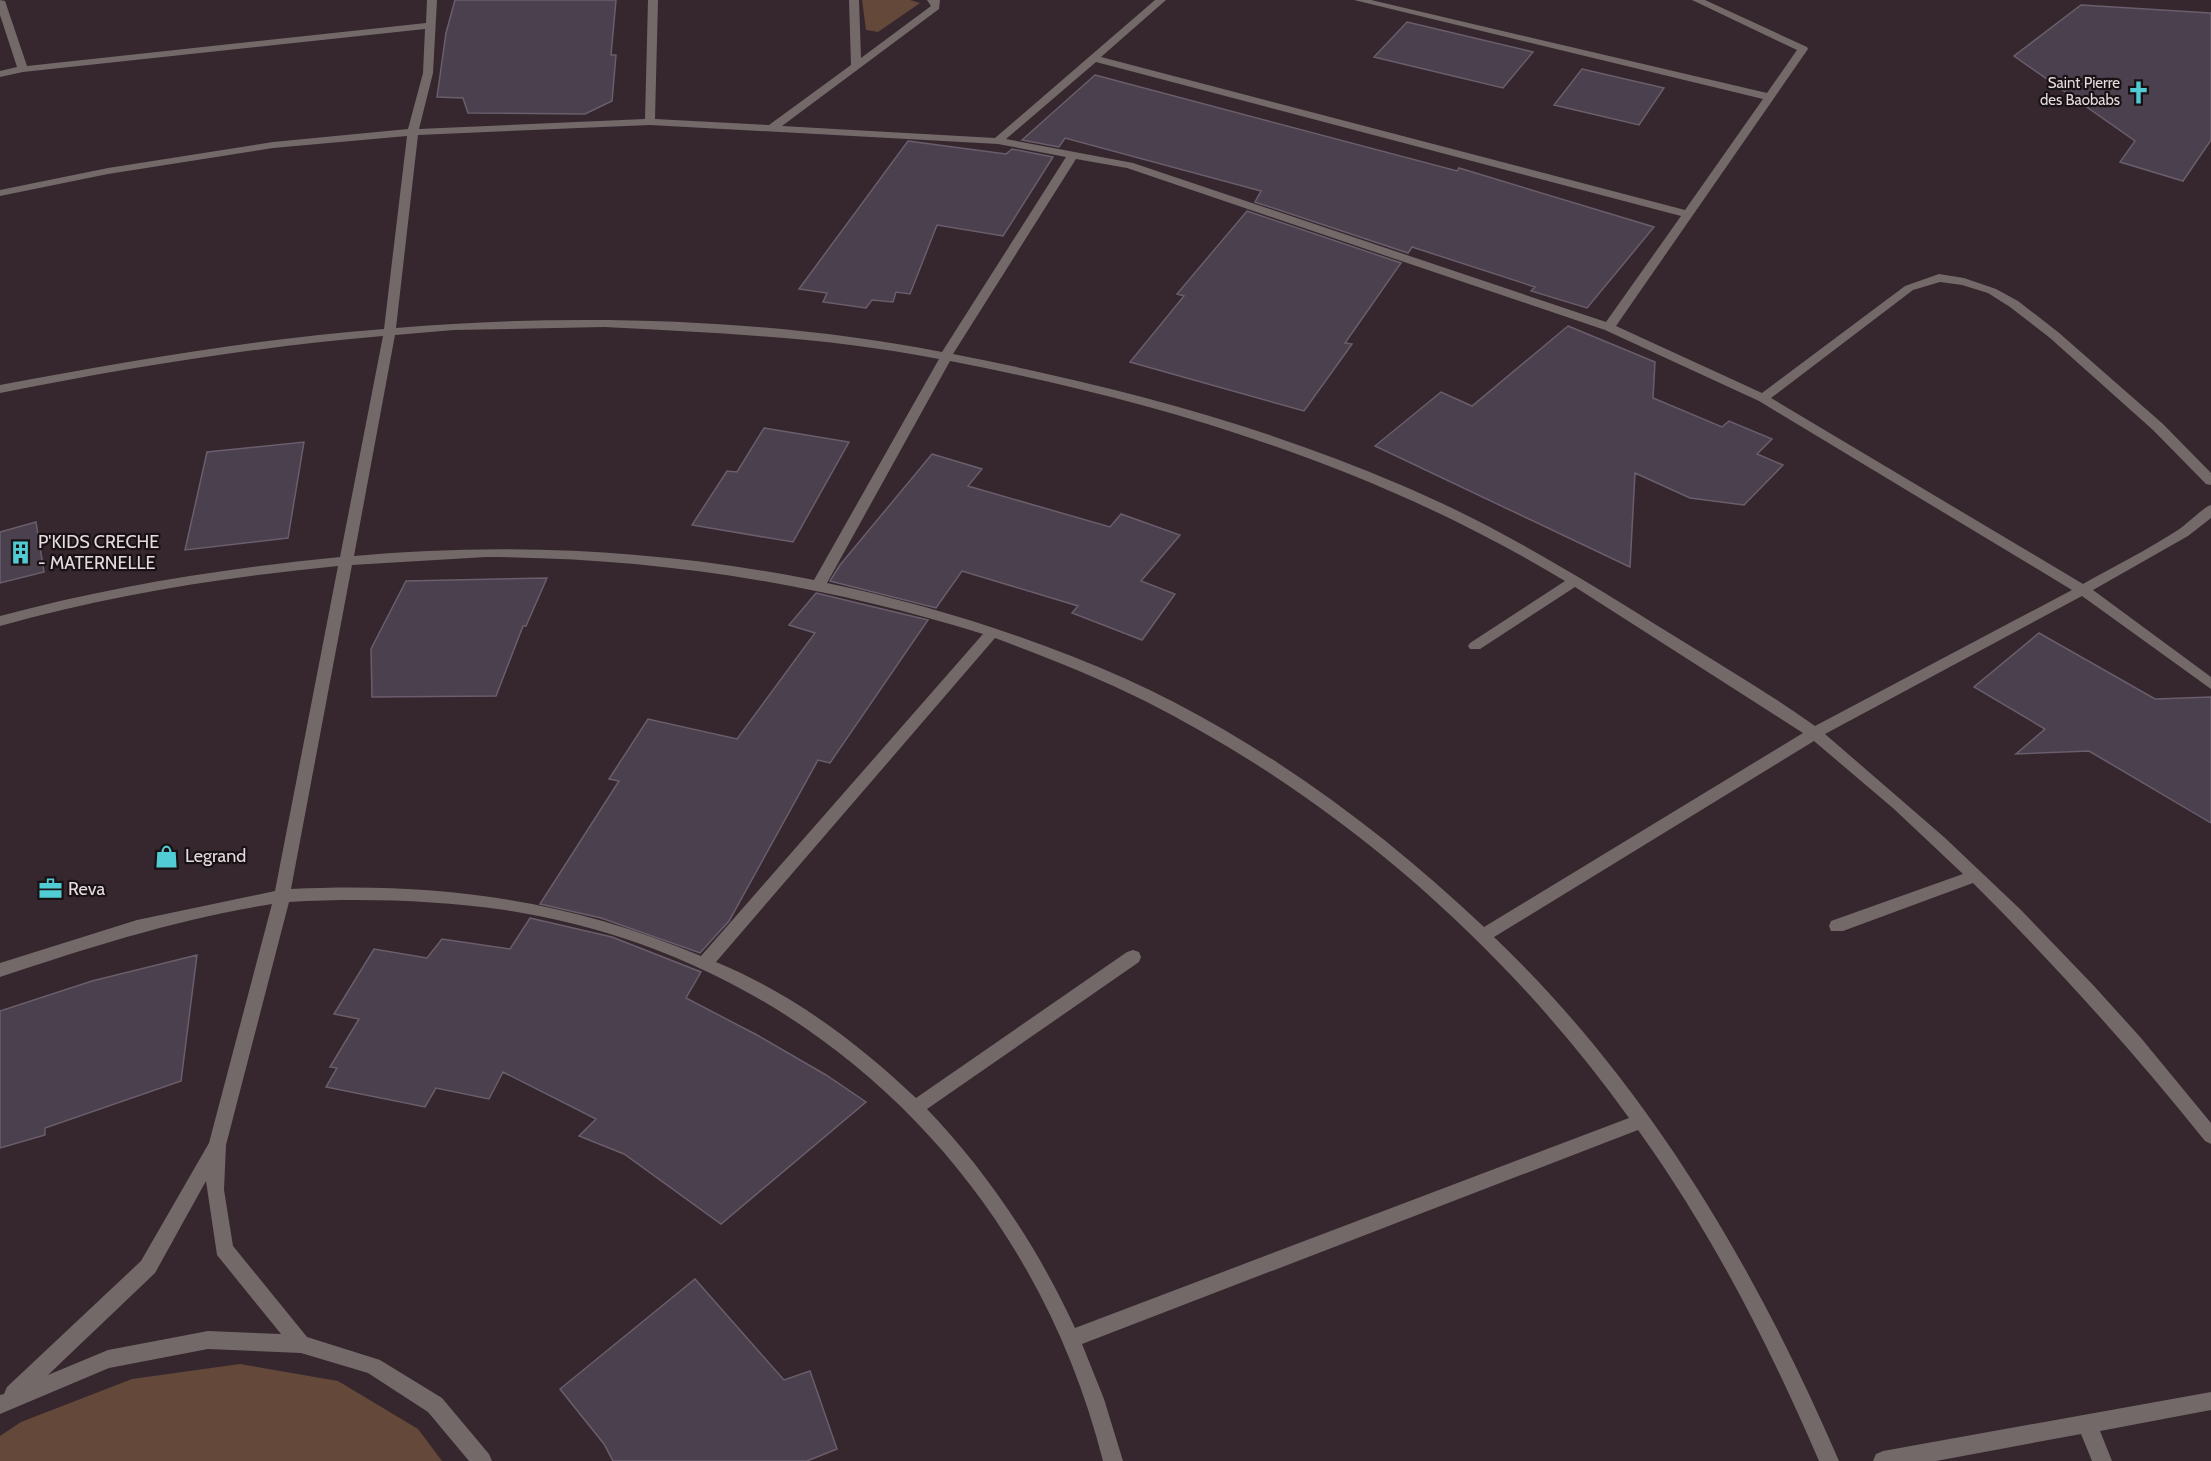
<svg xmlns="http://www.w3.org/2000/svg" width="2211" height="1461" font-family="Cabin,sans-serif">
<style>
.green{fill:#644839}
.building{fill:#4b404d;stroke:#6a5e6c;stroke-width:1.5}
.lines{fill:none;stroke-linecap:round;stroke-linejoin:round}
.minor{fill:#736969;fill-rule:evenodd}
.labels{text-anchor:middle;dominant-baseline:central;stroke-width:4.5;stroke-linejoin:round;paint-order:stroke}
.far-poi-label{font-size:15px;fill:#e5dade;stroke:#191215;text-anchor:end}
.poi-label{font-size:18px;fill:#e5dade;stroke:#191215;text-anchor:start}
</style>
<rect width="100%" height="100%" fill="#36272e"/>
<path class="green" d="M862,0h48l10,3 -42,29 -12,-2z
M240,1364l98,17 80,48 24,32h-442v-25l21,-14 111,-43z"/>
<path class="building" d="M455,0h161l-5,55h5l-4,46 -27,13 -117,-1 -5,-15 -26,-1 9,-64z
M2081,5l130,8v127l-28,41 -63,-19 15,-21 -121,-85z
M1407,22l126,30 -30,36 -129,-31z
M1582,69l82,19 -25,37 -85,-20z
M1095,75l362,96 2,-3 195,59 -67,81 -56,-17 4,-4 -123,-40 -4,6 -153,-51 6,-11 -196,-53 -6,9 -37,-7z
M908,141l98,13 6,-5 41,8 -50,79 -66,-11 -27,69 -14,-2 -3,10 -21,-2 -6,8 -43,-6 4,-9 -28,-4z
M1247,211l154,52 -56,80 7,1 -48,67 -174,-49 54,-66 -7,-2z
M1568,326l87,36 -2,36 69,29 7,-6 43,18 -15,15 26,11 -39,40 -54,-7 -55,-25 -5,94 -255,-121 66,-54 31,14z
M764,428l85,14 -56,100 -101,-17 35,-54 10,1z
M304,442l-16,96 -103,12 22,-98z
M932,454l50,15 -14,17 142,41 11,-13 59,21 -39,46 34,13 -33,46 -70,-27 6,-7 -116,-35 -26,37 -106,-27 10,-16z
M36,522l8,50 -44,11v-51z
M547,578l-21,48h-3l-27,70 -124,1 -1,-48 35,-68z
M816,593l112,27 -98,143 -12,-3 -89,161 -29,32 -99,-35 -61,-14 79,-123 -10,-2 39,-60 89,20 78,-106 -26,-8z
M2039,633l116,66 56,-2v126l-122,-72 -73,3 29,-25 -71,-42z
M530,918l82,19 89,35 -15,26 71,37 69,40 40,27 -145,122 -97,-70 -45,-18 17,-17 -93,-47 -14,27 -53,-11 -11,19 -99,-20 11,-19 -7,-1 29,-48 -25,-5 40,-65 53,9 15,-19 68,10z
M197,955l-16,126 -136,47v7l-45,13v-137l92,-30z
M695,1279l89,101 26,-9 27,78 -30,12h-194l-9,-17 -44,-55z"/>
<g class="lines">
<path class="minor" d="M0,0l5,1 22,65 399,-43 1,-23h10l-4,73 -14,56 226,-10 3,-119h10l-3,119 114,6 82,-60 -2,-65h10l2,58 70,-52 -4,-6h13l-1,9 -157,117 213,12 160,-138h11l-65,57 584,153 78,-111 -409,-99h17l396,93 30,-43 -105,-50h13l102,47 1,2 -192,277 146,67 143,-107 34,-12 25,4 32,11 22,12 40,31 105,92 48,49v12l-5,-1 -53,-54 -103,-92 -40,-31 -22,-14 -26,-8 -22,-3 -27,8 -142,108 312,186c32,-18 64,-34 95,-54 8,-5 27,-24 33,-25v13l-23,18 -95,54 118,87v12l-129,-93 -257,138 119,103 77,73 73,76 47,52 70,85v21l-6,-3c-73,-91 -150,-176 -232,-258l-130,48h-12l-2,-5 2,-5 132,-47 -69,-65 -80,-68 -320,196c153,146 262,331 345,524h-20c-50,-116 -107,-228 -181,-331l-556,214 22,55 19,62h-20c-73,-289 -302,-506 -598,-551 -73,-10 -143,-12 -216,-8l-63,243 -2,45 9,56 74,91 73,23 62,38 47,56 3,7h-23l-41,-49 -60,-39 -67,-20 -93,-4 -99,19 -109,46v-19l4,-1 3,-7 134,-126 68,-118 63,-239c-94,15 -182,43 -272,73v-14l137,-43 138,-29 63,-325c-114,11 -228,29 -338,60v-10c111,-30 225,-48 340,-59l43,-221c-130,11 -256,32 -383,57v-8c128,-24 254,-46 384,-56l23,-193 -134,12 -165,26 -108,22v-6l108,-22 165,-26 135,-13 15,-56 2,-44 -402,43 -23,5v-6l17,-4 -17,-52zM1096,62l585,154 -75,106 -473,-159 -127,-24zM650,125l348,19 68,13 -124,195c-178,-34 -365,-39 -546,-24l22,-193zM1076,159l51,9 478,162 154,71 313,189 -257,136c-46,-33 -96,-62 -144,-92 -88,-55 -175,-109 -270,-149 -144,-62 -295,-101 -448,-131zM604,327c112,6 224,10 335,32l-125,221c-152,-30 -305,-38 -460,-24l41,-221 59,-5zM950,361c216,42 425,105 615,220l-95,62 -2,3 2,3h10l95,-62 228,146 -319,194c-118,-112 -258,-211 -410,-270 -81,-32 -163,-56 -247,-74zM486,557c173,1 331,26 497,77l-282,322c-135,-57 -263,-74 -410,-67l61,-324zM995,638c51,19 102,39 150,63 192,97 359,243 484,417l-554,210c-37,-80 -86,-154 -148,-219l212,-147 2,-5 -2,-5 -6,-2 -6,2 -211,146c-59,-56 -125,-105 -200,-136zM206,1181l11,74 64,79 -73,-3 -100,19 -60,25 107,-102z
M2211,1392v18l-111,21 12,30h-20l-11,-27 -145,27h-63l3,-7 7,-3z"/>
</g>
<defs>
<symbol id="church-bare" viewBox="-9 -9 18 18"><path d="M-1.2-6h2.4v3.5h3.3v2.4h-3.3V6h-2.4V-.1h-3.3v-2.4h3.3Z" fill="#51ccd4" stroke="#191215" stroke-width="2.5" paint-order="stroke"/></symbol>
<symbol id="building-bare" viewBox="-9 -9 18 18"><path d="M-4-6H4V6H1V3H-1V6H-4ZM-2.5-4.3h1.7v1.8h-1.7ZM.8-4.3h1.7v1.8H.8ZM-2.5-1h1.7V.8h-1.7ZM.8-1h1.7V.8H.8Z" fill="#51ccd4" stroke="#191215" stroke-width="2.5" paint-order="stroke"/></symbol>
<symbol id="shop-bare" viewBox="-9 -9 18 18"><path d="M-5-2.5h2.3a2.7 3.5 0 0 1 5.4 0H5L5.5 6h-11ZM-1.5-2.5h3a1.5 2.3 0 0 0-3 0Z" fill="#51ccd4" stroke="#191215" stroke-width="2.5" paint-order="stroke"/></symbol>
<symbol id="office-bare" viewBox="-9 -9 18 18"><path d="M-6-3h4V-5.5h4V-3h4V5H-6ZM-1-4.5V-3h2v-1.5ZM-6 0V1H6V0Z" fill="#51ccd4" stroke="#191215" stroke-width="2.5" paint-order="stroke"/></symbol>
</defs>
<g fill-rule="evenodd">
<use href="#church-bare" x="2122" y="76" width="33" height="33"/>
<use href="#building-bare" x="4" y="536" width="33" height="33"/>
<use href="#shop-bare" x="150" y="840" width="33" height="33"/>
<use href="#office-bare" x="34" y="872" width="33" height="33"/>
</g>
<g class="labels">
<g class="far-poi-label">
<text x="2120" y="83">Saint Pierre<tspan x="2120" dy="17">des Baobabs</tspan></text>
</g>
<g class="poi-label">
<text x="38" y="542">P'KIDS CRECHE<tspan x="38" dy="21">- MATERNELLE</tspan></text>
<text x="185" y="856">Legrand</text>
<text x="68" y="889">Reva</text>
</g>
</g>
</svg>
